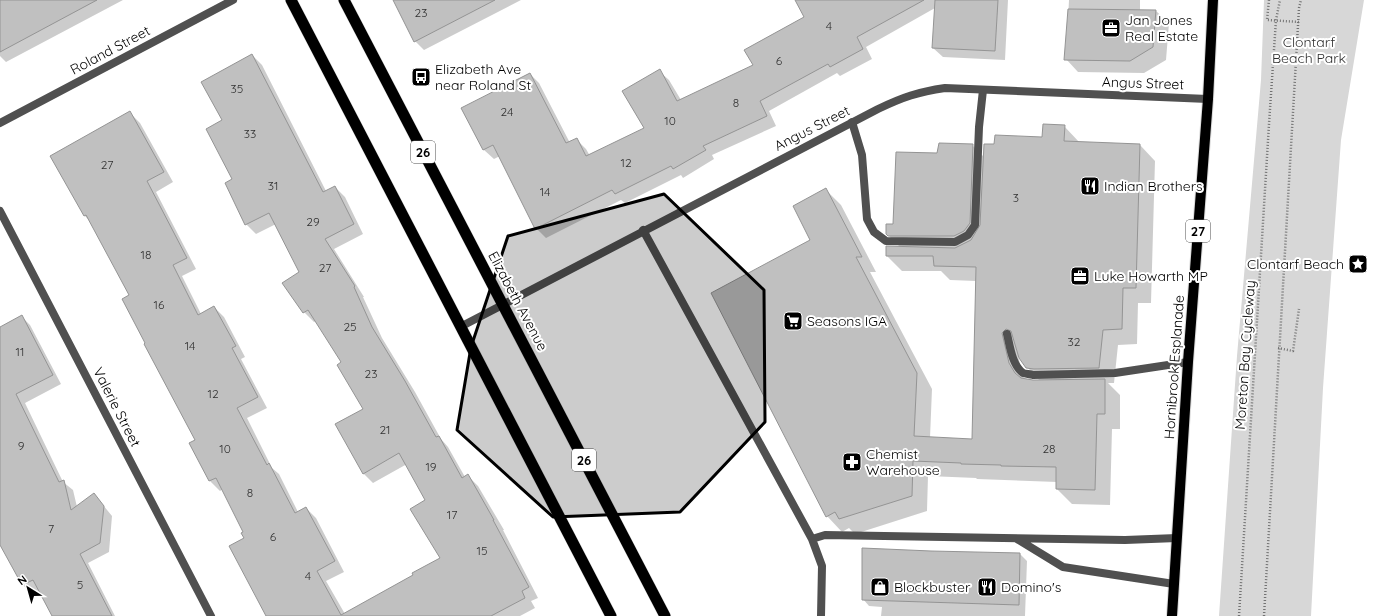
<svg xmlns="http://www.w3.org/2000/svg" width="1385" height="616" font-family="Quicksand,sans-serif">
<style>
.green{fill:#d7d7d7}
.shadow{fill:#0003;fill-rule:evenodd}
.building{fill:#c0c0c0;stroke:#949494}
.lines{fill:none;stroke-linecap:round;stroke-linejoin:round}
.primary-casing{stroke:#dbdbdb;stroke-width:12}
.trunk-casing{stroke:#dbdbdb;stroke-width:12}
.path{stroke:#727272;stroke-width:2.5;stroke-dasharray:1 2;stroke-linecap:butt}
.service{stroke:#505050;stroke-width:8}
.minor{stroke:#505050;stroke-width:8}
.primary{stroke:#000;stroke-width:10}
.trunk{stroke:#000;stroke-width:11}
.marked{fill:#000;fill-opacity:0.2;stroke:#000;stroke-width:3;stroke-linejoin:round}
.labels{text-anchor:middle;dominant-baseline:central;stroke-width:4;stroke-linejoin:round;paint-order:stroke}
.number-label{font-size:12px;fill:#303030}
.shield{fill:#fff;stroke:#4c4c4c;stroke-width:1}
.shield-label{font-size:13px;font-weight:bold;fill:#000}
.poi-label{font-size:14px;fill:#000;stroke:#fff;text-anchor:start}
.park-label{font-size:14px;fill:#2e2e2e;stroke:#fff}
.street-label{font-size:14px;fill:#000;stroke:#fff}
</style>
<rect width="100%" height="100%" fill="#fff"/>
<path class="green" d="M1264,0h100l-23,140 -18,248 -12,228h-92l18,-260 24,-276z"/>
<path class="shadow" d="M0,0h123l-117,62 -6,-6z
M394,0h127l-97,50 -9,-9z
M796,0h212l-3,60 -62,-3 -10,-9 2,-40 -69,39 6,12 -32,17 -3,-3 -68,38 7,15 -64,29 2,4 -31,19 -2,-3 -56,28 -4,-3 -75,38 -10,-10 -36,-72 -6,3 -10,-9 -21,-42 67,-34 9,9 31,60 6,-4 10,10 4,7 55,-28 14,-57 10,9 12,20 73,-34 51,-49z
M1069,0h71v10l16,1 13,12 -3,37 -22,13 -66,-1 -12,-13z
M252,55l10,10 64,126 9,-4 10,10 18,37 -29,15 30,48h-1l19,41 33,54 26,47 7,8 17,30 3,-1 10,10 26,44h-1l35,68 -7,3 4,7 -15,8h-253l-23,-83 -21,-44 -3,2 -10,-10 -14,-41 -50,-96 -15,-49 -39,-72 -7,-7 -33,-60 78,-43 10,10 33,59 -17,10 40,77 -14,7 19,38 13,-7 10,10 21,40 -4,2 26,49 -20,10 25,50 7,6 19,38 8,-4 10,10 28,54 -18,9 19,33 70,-39 26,-16 -15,-59 -19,-36 -34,19 -10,-10 2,-64 -22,-46 -27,-42 -2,1 -10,-10 -4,-39 -24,-49 -20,10 -10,-10 -13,-44 -9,-59z
M1064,126l16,17 60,2 15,16 -4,142h-13l-1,41 -19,1 -4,38h-6l12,12v34h-8l-2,76 -38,-1 -15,-15v-7l-80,-3 -1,-1 -48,-2 -1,35 -72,23 -6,-6 -7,4 -15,-16 -15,-276 14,-50 15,15 35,67h-6l62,117 -2,49 43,2 3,-159 -26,-1 -9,-9h-39l-15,-15v-8h14l-14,-14 51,-80 34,-9 12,12 11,-12 48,-7zM1018,356l9,11 13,14 -16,-2z
M21,316l9,9 31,59 -36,19 38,79 10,8 4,17 17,-13 18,22 -3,36 -21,11 27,53h-62l-14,-26 -7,4 -9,-9 -23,-42v-215z
M1020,554l7,7 -2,55h-144l1,-9 -13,-1 -6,-7z"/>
<path class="building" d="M0,0h97l-97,52z
M393,0h102l-81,42z
M795,0h129l-67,37 6,12 -33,18 -2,-3 -68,37 7,15 -64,30 3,4 -33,19 -2,-3 -56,28 -3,-4 -77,39 -42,-84 -10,5 -22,-42 69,-35 36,70 11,-5 9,18 58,-28 -22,-37 38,-22 17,32 76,-36 -9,-15 60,-33z
M935,0h63l-3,51 -63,-3z
M1068,9l88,1 -3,37 -23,14 -66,-1z
M252,54l71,138 12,-6 19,38 -29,15 30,47 -1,1 18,40 33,54 31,56 3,-1 23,42 6,-4 26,46h-1l36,67 -7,4 3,7 -34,18h-225l-37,-70 15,-8 -3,-5 2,-1 -27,-54 -7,3 -20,-38 6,-3 -51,-96 1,-1 -23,-44 7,-4 -43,-80 -2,1 -34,-60 80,-45 34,61 -17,9 40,77 -14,7 25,50 16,-9 22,40 -4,2 26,49 -21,11 30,57 2,-2 26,50 11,-6 29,54 -18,10 24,44 72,-40 -1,-2 28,-15 -30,-49 15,-9 -26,-47 -36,21 -28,-50 28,-15 -26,-44 4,-3 -33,-52 -5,3 -21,-30 17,-11 -30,-59 -24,12 -20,-42 7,-4 -26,-50 16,-9 -21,-38z
M1043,124l22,1 -1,16 76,3 -4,144h-13l-1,41 -19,1 -4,38 -65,1 -8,-1 -7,-10 -8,-27 -5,-2 -4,4 7,30 6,10 6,5 12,2 72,-1v35h-8l-2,76 -39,-1v-22l-55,-1v-1l-40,-1v-1l-48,-2 -1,35 -73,23 -4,-7 -9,5 -115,-224 99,-53 -17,-34 33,-18 36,69h-6l61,116 -3,63 58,3 4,-172 -42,-1 -1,-10h-47v-10l69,2 16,-8 9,-15 4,-81h10l1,-9 47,2z
M939,143l34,1 -3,79 -6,8 -10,5h-66l-2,-2v-10h7l3,-72 41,1z
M22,315l31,60 -37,19 43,88 5,-2 7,30 23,-17 10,13 -4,37 -20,11 32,62h-60l-19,-36 -11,5 -22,-40v-218z
M862,548l69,3 89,2 -1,52 -157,-5z"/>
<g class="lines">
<defs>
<path id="primary" d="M1172,616l16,-254 20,-263 5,-99"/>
<path id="trunk" d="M291,0l320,616
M344,0l321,616"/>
</defs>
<use href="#primary" class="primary-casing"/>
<use href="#trunk" class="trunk-casing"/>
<path class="path" d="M1269,0l-2,20 32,2
M1278,348l15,3 6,-42
M1239,616l30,-492 7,-104 4,-20
M1264,616l35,-608 2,-8"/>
<path class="service" d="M852,122l10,33 5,64 7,13 12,9 69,1 13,-7 7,-10 4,-98 4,-37
M643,230l169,309 10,27 -1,50
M1007,334c3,12 5,31 16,39 3,1 7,1 10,2l82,-2 73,-11
M812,539l13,-4 300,5 52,-2
M1017,539l46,28 111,17"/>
<path class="minor" d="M0,123l233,-123
M0,211l211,405
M462,326l416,-217c25,-12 40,-17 67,-21l263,11"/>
<use href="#primary" class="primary"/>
<use href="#trunk" class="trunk"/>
</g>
<path class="marked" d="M664,194l100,96 1,132 -85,90 -127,5 -96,-87 14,-83 37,-111z"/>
<defs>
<symbol id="office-square" viewBox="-11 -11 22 22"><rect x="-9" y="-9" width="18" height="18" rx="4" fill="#000" stroke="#fff"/><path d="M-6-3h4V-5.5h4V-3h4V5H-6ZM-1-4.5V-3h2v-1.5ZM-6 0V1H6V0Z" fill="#fff"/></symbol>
<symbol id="bus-square" viewBox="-11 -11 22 22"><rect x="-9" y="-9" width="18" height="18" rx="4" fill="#000" stroke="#fff"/><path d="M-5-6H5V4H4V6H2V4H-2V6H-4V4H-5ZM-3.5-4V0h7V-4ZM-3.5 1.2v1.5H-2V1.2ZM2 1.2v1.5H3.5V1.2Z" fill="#fff"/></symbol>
<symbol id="restaurant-square" viewBox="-11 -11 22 22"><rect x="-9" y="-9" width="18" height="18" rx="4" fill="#000" stroke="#fff"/><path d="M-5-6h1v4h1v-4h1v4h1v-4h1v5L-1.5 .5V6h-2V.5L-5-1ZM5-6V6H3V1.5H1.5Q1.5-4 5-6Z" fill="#fff"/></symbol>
<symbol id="sight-square" viewBox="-11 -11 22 22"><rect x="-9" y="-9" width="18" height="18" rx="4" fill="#000" stroke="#fff"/><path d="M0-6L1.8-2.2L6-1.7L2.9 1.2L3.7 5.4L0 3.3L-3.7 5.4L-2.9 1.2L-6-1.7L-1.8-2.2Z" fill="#fff"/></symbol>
<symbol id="supermarket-square" viewBox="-11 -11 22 22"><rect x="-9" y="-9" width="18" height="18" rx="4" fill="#000" stroke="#fff"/><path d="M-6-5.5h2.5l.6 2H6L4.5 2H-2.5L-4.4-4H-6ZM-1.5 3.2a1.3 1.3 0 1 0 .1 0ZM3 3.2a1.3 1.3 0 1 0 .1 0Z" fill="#fff"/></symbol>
<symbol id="pharmacy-square" viewBox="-11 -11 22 22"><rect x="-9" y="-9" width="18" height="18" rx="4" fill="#000" stroke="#fff"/><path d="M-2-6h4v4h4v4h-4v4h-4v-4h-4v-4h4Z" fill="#fff"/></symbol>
<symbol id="shop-square" viewBox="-11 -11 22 22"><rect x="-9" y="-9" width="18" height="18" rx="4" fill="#000" stroke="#fff"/><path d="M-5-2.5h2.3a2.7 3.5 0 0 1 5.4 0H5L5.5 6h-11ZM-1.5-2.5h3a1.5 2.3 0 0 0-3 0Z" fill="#fff"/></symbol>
</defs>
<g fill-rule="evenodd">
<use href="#office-square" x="1100" y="17" width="22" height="22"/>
<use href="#bus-square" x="410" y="66" width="22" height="22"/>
<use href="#restaurant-square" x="1079" y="175" width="22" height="22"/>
<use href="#sight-square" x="1347" y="253" width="22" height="22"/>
<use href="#office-square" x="1069" y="265" width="22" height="22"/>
<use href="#supermarket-square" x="782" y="310" width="22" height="22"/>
<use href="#pharmacy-square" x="841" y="451" width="22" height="22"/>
<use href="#shop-square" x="869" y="576" width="22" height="22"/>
<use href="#restaurant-square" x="976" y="576" width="22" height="22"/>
</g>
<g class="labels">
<g class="number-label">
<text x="421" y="12">23</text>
<text x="829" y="25">4</text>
<text x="779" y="60">6</text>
<text x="237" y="88">35</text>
<text x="736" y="102">8</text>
<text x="507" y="111">24</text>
<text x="670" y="120">10</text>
<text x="250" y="133">33</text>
<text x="626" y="162">12</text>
<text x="107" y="164">27</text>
<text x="273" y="185">31</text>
<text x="545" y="191">14</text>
<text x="1016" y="197">3</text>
<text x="313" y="221">29</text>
<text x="146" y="254">18</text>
<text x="325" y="267">27</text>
<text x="159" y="304">16</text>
<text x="350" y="326">25</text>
<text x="1074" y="341">32</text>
<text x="190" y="345">14</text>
<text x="20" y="351">11</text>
<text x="371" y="373">23</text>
<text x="213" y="393">12</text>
<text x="385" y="429">21</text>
<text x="21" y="445">9</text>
<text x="225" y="448">10</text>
<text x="1049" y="448">28</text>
<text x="431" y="466">19</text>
<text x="250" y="492">8</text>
<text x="452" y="514">17</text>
<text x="51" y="528">7</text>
<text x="273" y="536">6</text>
<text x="482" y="550">15</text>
<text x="308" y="575">4</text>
<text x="80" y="584">5</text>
</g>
<g class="shield">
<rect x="411" y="141" width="24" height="22" rx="3"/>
<rect x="1186" y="220" width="24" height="22" rx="3"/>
<rect x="572" y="449" width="24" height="22" rx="3"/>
</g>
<g class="shield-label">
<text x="423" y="152">26</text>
<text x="1198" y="231">27</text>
<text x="584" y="460">26</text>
</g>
<g class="poi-label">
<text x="1125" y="20">Jan Jones<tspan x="1125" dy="16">Real Estate</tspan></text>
<text x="435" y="69">Elizabeth Ave<tspan x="435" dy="16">near Roland St</tspan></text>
<text x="1104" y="186">Indian Brothers</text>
<text x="1344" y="264" text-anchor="end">Clontarf Beach</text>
<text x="1094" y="276">Luke Howarth MP</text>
<text x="807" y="321">Seasons IGA</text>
<text x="866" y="454">Chemist<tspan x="866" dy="16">Warehouse</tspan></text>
<text x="894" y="587">Blockbuster</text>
<text x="1001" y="587">Domino's</text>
</g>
<g class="park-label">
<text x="1309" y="42">Clontarf<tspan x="1309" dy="16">Beach Park</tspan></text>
</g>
<g class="street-label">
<text transform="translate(110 50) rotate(-28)">Roland Street</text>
<text transform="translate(1143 83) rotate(2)">Angus Street</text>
<text transform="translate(812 128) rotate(-27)">Angus Street</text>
<text transform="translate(518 301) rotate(62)">Elizabeth Avenue</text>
<text transform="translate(1245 355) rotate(-86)">Moreton Bay Cycleway</text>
<text transform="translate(1174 367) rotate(-86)">Hornibrook Esplanade</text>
<text transform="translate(117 407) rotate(63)">Valerie Street</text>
</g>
</g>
<g transform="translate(28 588) rotate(323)" stroke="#ffffff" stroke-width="3" paint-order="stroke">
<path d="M0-3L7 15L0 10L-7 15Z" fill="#000000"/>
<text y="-6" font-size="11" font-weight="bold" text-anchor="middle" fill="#000000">N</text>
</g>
</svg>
